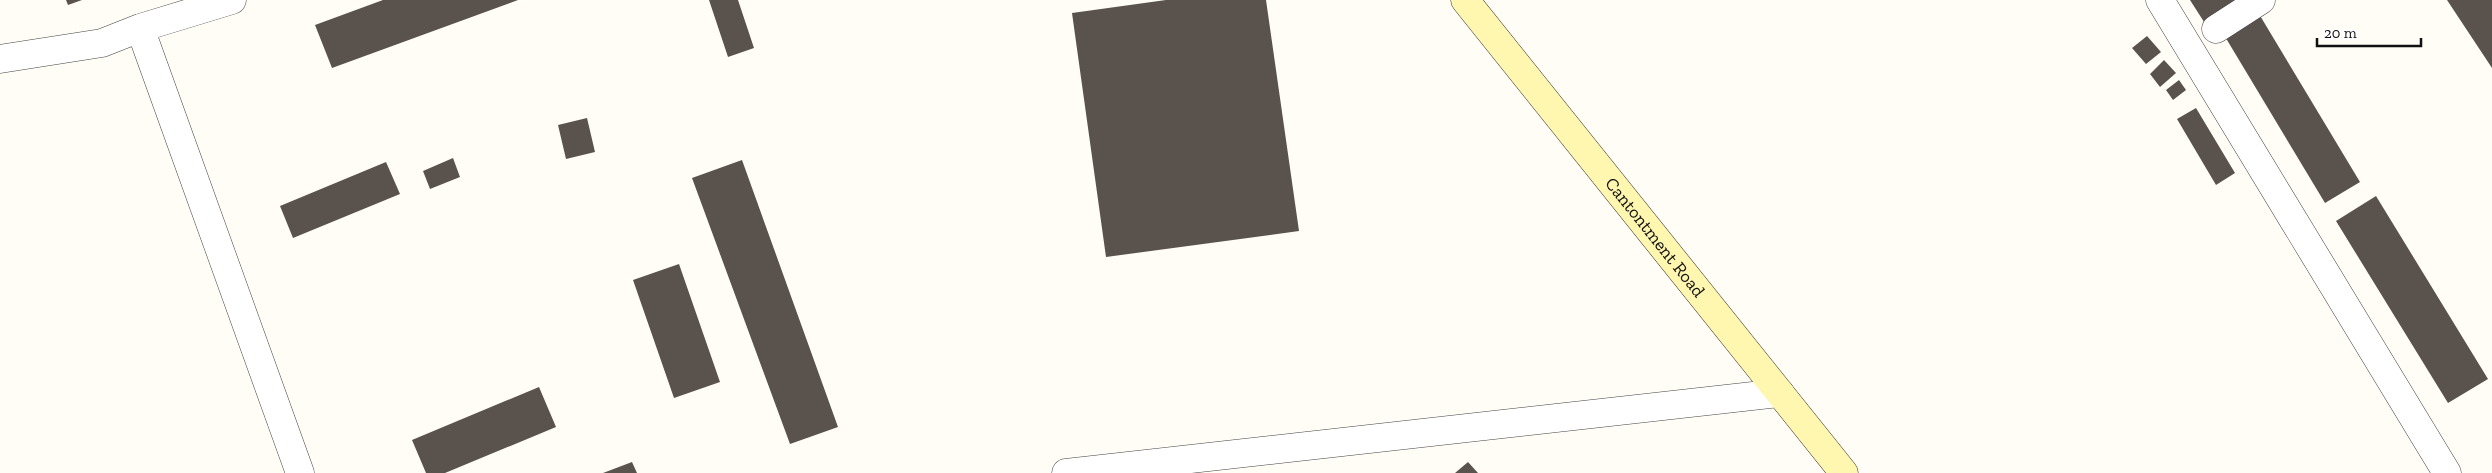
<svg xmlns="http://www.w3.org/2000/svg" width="2492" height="473" font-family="'Zilla Slab',serif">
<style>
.building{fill:#5a524d}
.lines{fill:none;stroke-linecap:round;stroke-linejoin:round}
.street-casing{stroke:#444;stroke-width:29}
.secondary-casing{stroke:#333;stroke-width:29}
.street{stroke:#fff;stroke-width:28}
.secondary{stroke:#fff6b0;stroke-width:28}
.labels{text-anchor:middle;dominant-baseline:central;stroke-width:5;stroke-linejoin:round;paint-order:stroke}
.street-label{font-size:18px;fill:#111;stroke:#fff}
</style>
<rect width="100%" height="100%" fill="#fffdf5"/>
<path class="building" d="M66,0h16l-14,5z
M383,0h135l-186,68 -17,-43z
M709,0h29l16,48 -26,9z
M1166,0h100l33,231 -193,26 -34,-244z
M2190,0h57l-41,25z
M2447,0h45v68z
M2259,14l101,168 -35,21 -101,-168z
M2147,36l14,16 -15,12 -14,-16z
M2164,60l12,13 -16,14 -10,-13z
M2179,80l7,10 -13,10 -7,-10z
M2196,108l39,65 -19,12 -39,-66z
M587,118l8,34 -29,7 -8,-34z
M453,158l7,19 -30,12 -7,-18z
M742,160l96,267 -48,17 -98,-266z
M386,162l14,32 -107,44 -13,-32z
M2376,196l112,183 -40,24 -112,-182z
M679,264l41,118 -46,16 -41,-118z
M539,387l17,40 -111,46h-19l-14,-33z
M632,462l5,11h-34z
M1468,462l10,11h-23z"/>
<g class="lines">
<defs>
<path id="street" d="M2160,0l287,473
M140,28l160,445
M2216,29l45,-29
M0,59l102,-16 38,-15 92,-28
M1066,473l714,-80"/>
<g id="secondary">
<path id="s1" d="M1465,0l379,473"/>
</g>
</defs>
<use href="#street" class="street-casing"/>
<use href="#secondary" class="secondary-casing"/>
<use href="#street" class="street"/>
<use href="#secondary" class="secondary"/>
</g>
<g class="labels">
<g class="street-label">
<text stroke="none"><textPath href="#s1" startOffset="304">Cantontment Road</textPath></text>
</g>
</g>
<path d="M2317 38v8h104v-8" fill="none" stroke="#111111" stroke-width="2.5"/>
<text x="2324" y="38" font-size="15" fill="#111111" stroke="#ffffff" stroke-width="4" paint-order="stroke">20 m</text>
</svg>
